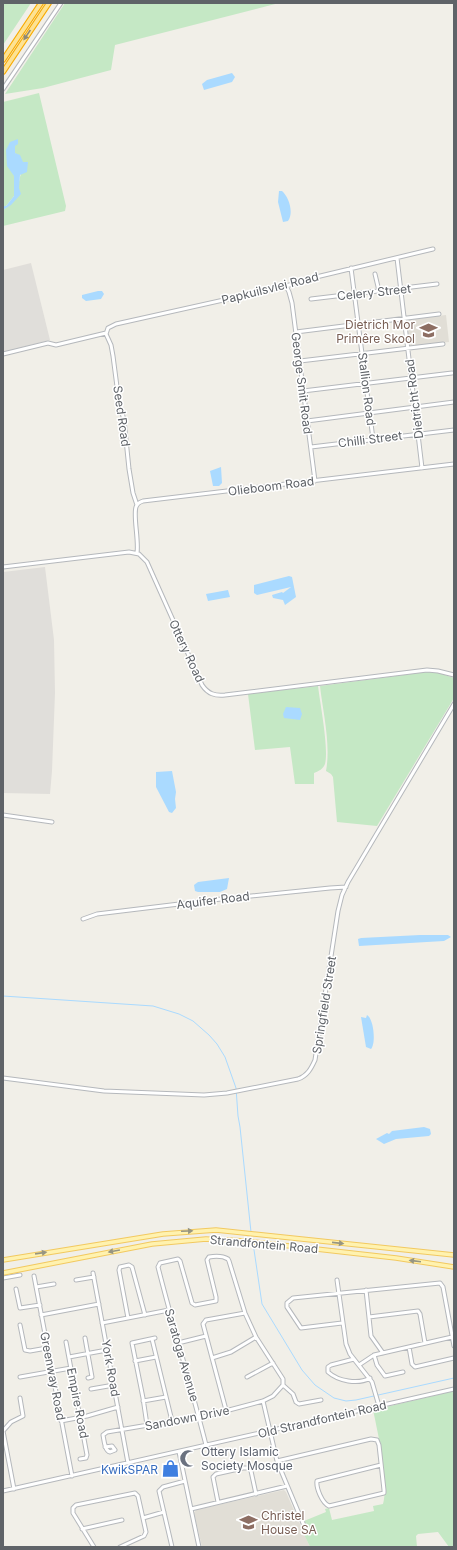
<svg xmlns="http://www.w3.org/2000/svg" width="457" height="1550" font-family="Inter,sans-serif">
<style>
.industrial{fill:#e0deda}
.education{fill:#e1ded6}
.green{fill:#c5e8c5}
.water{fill:#aadaff}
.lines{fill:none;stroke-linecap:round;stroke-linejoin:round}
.stream{stroke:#aadaff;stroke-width:1}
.minor-casing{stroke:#b5b8bc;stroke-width:5}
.major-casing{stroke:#f2c960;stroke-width:5.5}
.highway-casing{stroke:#f9ab00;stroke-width:6}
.minor{stroke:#fff;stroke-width:3}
.major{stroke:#fff2af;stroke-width:3.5}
.highway{stroke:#fde293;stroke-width:4}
.oneway{fill:#8e8975}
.oneway2{fill:#979581}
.labels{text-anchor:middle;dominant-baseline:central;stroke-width:3;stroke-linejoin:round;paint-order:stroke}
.street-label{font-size:12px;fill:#5f6368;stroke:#fff}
.education-label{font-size:12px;fill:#785e54;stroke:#fff;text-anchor:end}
.worship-label{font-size:12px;fill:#5b616d;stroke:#fff;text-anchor:start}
.shop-label{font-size:12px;fill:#366cbe;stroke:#fff;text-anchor:end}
</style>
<rect width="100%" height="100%" fill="#f1efe8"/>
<path class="industrial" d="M31,263l19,77 -47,12v-82z
M45,567l9,73 1,53 -3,78 -2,23 -47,-1v-221z"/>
<path class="education" d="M446,315l3,27 -39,4 -4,-26z
M284,1490l2,2 24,55h-108l-8,-34 2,-3z"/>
<path class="green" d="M3,3h28l-28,42z
M65,3h214l-164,42 -4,25 -68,18 -38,6z
M39,93l27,113 -1,5 -62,15v-16c14,-9 14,-18 17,-33 1,-5 5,-10 8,-15h-6l-7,-9v-7l-5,-4 4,34v20l-8,10h-3v-104z
M426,672h10l18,6v20l-3,5 -74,123 -40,-4 -4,-45 -2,-3 -5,-3c5,-27 -3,-58 -6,-85z
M318,686c2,17 11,63 7,78 -2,5 -6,7 -11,9v11h-19l-5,-37 -35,3 -7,-56z
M454,1391v156h-5l-11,-15 -20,2 -2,2 1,11h-107l-7,-15 4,-4 -3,-7 22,-9 -1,-3 4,-1 3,12 42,-9 -1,-5 10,-2c6,-22 -5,-71 -10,-94z"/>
<path class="water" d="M232,73l3,4 -3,5 -28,8 -2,-6 5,-4z
M18,139v5l-3,2v7l5,2 3,7h5l-1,10 -7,3 -1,13 2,6 -10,11 -8,5v-4h3l8,-10v-20l-7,-10 -1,-16 4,-8z
M279,191h3c7,6 12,22 6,30l-5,1 -5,-20z
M98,291h4l2,3 -3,5 -15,2 -4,-3v-3z
M221,467l1,16 -3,3h-6l-3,-15z
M289,576l3,1 4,20 -11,8 -2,-5 -10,-2 -1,-3 10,-3 1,1 8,-6 -34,8 -3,-2v-8z
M228,590l2,7 -22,4 -2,-7z
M286,707l14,1 2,6 -2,6 -16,-2 -1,-4z
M172,771l4,21 -1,7 1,9 -4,5 -3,-1 -13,-25v-15z
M229,878l-2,11 -7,3h-22l-3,-1 -1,-6 4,-3z
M420,935h28l3,2 -7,4 -85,5 -1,-7 3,-1z
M367,1015c7,4 9,29 4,34l-5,-2 -5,-30 5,1z
M424,1127l6,2 1,5 -2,2 -33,3 -12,5 -8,-5 11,-6 2,1 3,-3z"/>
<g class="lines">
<path class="stream" d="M3,996l150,10 26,8 14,7 16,14 8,9 8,13 11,31 2,28 2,11 11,105
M253,1243l9,61 40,66 13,15 19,13 12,3 10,-1 98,-22"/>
<defs>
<path id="minor" d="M3,89l58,-86
M397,258l25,210
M351,268l22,171
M375,274l4,17
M286,286l3,6 3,11 23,178
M311,299l126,-15
M296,332l143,-18
M3,354l45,-11 8,2 50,-12
M300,361l143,-17
M303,391l149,-18
M307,421l147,-19
M311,447l143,-17
M137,505l-4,-12 -4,-24 -5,-49 -5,-18 -6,-46 -2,-11 -5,-11 2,-6 8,-4 170,-38 26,-8 121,-29
M137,553c2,-13 -4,-37 -1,-46 1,-3 4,-5 7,-6l311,-37
M3,567l126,-15 10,2 8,8 55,123c6,9 13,11 23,10l202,-25 11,1 16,4
M3,815l49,7
M83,919l14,-5 115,-14 118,-12 16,-1
M3,1078l101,13 100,4 23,-2 71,-14c9,-3 13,-10 17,-19l23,-149 4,-16 6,-13 106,-178
M93,1273l35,190
M34,1276l38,200
M3,1278l17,-3
M76,1280l18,-3
M337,1280l9,64 4,10 22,28 7,24
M36,1287l18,-3
M16,1289l4,19 20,-3
M366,1290l5,46 12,17
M41,1315l58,-11
M369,1317l49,-6 2,3 5,29
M128,1318l-9,-48 1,-3 9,-2 3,2 13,48
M102,1323l67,-13
M342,1323l-41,5 -14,-21v-4l6,-5 147,-15 3,4 11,59
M20,1325l5,25 5,1 17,-3
M85,1338l7,39 -4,1
M152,1339l20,82
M66,1342l21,113 -1,3 -6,1
M178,1343l28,-7
M409,1347l3,17 3,3 39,-9
M374,1355l3,10 8,11 18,-4
M69,1357l38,-7
M212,1358l19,-6 25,-15
M354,1359l-23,6 -3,2v5c10,9 30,13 42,6
M135,1361l21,-4
M359,1365l15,-10 78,-18
M20,1377l51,-9
M247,1377l26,-14
M283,1385l10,9 3,8 3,2 22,-4
M91,1389l23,-4
M143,1401l23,-4
M263,1401l14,60 28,67
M226,1410l-23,-86 3,-4 39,-7
M61,1421l26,-5 31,-9
M147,1425l-4,-27 -11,-55 23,-5
M105,1447l7,-1 3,4 -5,2c-5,-1 -6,-11 -7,-17l4,-3 65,-11 27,-3 64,-17 10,-5 10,-11v-6l-27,-42 -11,-24 -16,-52 -1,-2c-5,-3 -13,-3 -19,-2l-2,3 9,37v4l-21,4 -3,-2 -12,-42 -2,-2 -18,4 -2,4c15,59 33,119 48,178
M179,1452l20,95
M277,1461l94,-22 6,1 2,5 5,45v3l-55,13c-7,-3 -13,-18 -12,-25l64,-16
M14,1489l-11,-58 8,-9 12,-6 -3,-18
M3,1491l451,-102
M218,1502l-5,-25 3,-3 27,-6h5l3,3 5,23
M191,1509l96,-23
M143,1518l21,-6
M82,1529l40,-9
M94,1547l-21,-34v-5l3,-3 59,-12 3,3 8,36 -2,4 -24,11
M172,1547l-13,-56 4,-4 22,-6"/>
<path id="major" d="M3,1260l160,-26 53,-4 238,25
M3,1273l149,-29 54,-5 40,2 150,17 58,9"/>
<path id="highway" d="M3,60l38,-57
M3,72l46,-69"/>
</defs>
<use href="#minor" class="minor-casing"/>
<use href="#major" class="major-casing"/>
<use href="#highway" class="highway-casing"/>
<use href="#minor" class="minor"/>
<use href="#major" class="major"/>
<use href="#highway" class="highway"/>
</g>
<defs><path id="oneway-solid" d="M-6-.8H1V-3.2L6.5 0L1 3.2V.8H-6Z"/></defs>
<use class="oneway" href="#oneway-solid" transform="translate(27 35) rotate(124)"/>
<g class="oneway2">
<use href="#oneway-solid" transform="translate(187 1231) rotate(-3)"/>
<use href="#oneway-solid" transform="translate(338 1243) rotate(6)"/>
<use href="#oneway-solid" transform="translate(114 1251) rotate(170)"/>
<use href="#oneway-solid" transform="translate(41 1253) rotate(-8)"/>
<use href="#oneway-solid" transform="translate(415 1261) rotate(-173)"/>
</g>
<defs>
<symbol id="school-bare" viewBox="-9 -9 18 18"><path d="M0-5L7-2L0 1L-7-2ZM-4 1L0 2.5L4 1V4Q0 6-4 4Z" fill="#8d6e63" stroke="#fff" stroke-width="2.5" paint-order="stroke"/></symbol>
<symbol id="mosque-bare" viewBox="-9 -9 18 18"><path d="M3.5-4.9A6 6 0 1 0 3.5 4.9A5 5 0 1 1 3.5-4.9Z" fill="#6b7280" stroke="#fff" stroke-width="2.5" paint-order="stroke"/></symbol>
<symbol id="shop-bare" viewBox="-9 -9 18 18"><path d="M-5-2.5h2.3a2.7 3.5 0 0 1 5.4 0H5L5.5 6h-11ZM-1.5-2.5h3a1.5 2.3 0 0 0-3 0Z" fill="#3f7fe0" stroke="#fff" stroke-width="2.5" paint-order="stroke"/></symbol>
</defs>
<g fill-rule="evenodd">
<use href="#school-bare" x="416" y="318" width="25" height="25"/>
<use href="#mosque-bare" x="176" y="1446" width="25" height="25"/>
<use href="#shop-bare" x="158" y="1456" width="25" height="25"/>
<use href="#school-bare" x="236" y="1510" width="25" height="25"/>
</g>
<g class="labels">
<g class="street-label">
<text transform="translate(270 288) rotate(-14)">Papkuilsvlei Road</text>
<text transform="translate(374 292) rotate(-6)">Celery Street</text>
<text transform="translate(302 383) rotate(83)">George Smit Road</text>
<text transform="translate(367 389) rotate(83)">Stallion Road</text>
<text transform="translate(414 399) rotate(-97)">Dietricht Road</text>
<text transform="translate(122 416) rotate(82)">Seed Road</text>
<text transform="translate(370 439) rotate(-7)">Chilli Street</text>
<text transform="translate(271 486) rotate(-7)">Olieboom Road</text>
<text transform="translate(187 651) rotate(65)">Ottery Road</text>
<text transform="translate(213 900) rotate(-7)">Aquifer Road</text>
<text transform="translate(324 1005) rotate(-81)">Springfield Street</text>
<text transform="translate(264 1244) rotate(5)">Strandfontein Road</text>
<text transform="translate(182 1355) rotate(74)">Saratoga Avenue</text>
<text transform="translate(111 1368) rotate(80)">York Road</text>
<text transform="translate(53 1376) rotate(79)">Greenway Road</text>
<text transform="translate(78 1403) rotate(79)">Empire Road</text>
<text transform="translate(187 1418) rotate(-11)">Sandown Drive</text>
<text transform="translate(322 1419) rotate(-13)">Old Strandfontein Road</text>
</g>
<g class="education-label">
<text x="415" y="324">Dietrich Mor<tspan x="415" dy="14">Primêre Skool</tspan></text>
<text x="261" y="1515" text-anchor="start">Christel<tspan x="261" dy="14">House SA</tspan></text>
</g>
<g class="worship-label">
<text x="201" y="1451">Ottery Islamic<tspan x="201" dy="14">Society Mosque</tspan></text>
</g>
<g class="shop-label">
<text x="158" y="1469">KwikSPAR</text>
</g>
</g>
<rect width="457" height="1550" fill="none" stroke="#5f6368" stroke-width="8"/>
</svg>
